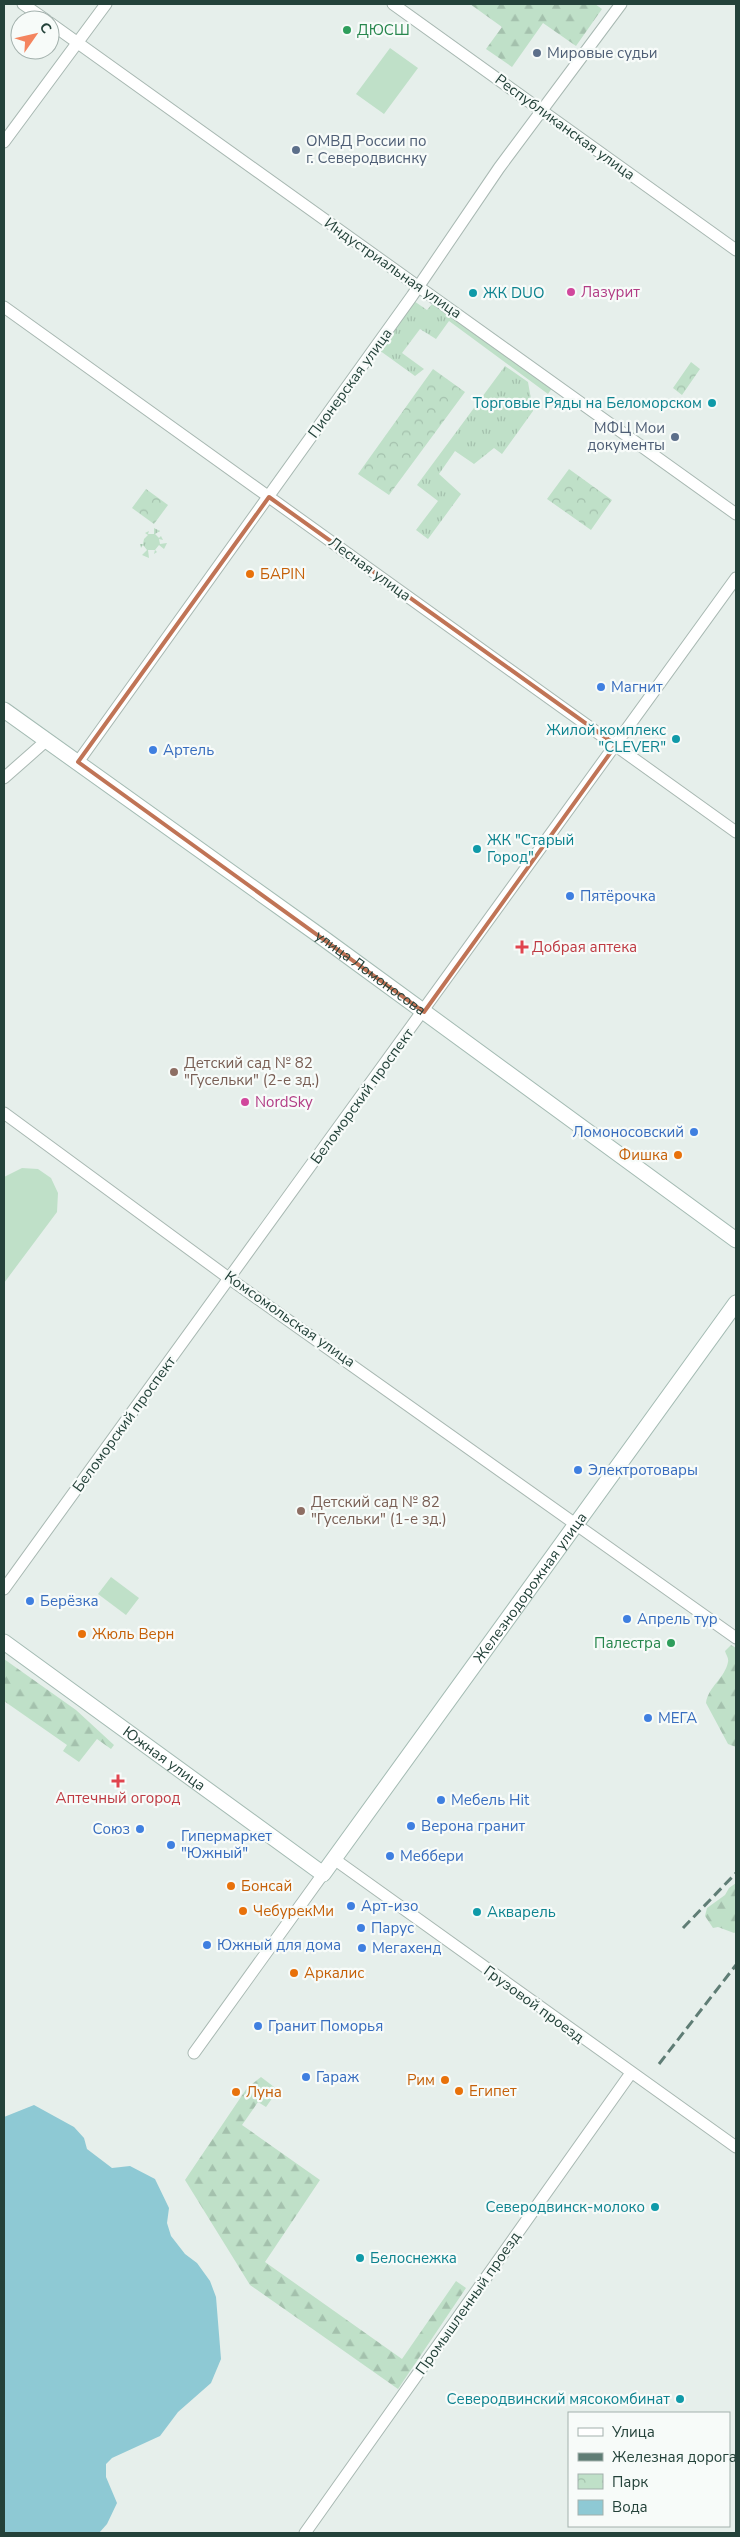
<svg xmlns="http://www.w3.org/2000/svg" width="740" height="2537" font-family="'Nunito Sans',sans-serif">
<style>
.grass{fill:url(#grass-tufts)}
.forest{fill:url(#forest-firs)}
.park{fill:url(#park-crowns)}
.pitch{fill:#bfe0c8}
.water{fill:#8ec9d4}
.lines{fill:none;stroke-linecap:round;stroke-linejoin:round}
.street-casing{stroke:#a8b8b2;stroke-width:13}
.secondary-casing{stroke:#a4bbb3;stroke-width:17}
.street{stroke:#fff;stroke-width:11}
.secondary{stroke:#fff;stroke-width:15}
.rail{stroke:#5f7d75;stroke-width:3;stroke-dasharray:10 5;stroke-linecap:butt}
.marked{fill:none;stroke:#c07456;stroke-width:4;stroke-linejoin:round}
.leisure-dot{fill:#2e9e5b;stroke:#f7fbf9;stroke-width:2}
.service-dot{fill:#5c6f8a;stroke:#f7fbf9;stroke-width:2}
.hotel-dot{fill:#d1479c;stroke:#f7fbf9;stroke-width:2}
.culture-dot{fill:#0f9aa8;stroke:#f7fbf9;stroke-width:2}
.food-dot{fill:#e8710a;stroke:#f7fbf9;stroke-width:2}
.shop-dot{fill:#3f7fe0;stroke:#f7fbf9;stroke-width:2}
.health-dot{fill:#e0444e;stroke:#f7fbf9;stroke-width:2}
.education-dot{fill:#8d6e63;stroke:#f7fbf9;stroke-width:2}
.labels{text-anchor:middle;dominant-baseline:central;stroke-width:4.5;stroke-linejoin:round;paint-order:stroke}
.leisure-label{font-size:15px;fill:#27864d;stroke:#f7fbf9;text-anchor:start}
.service-label{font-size:15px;fill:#4e5e75;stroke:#f7fbf9;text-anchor:start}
.street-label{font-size:15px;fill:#24423a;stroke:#f7fbf9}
.hotel-label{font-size:15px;fill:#b23c85;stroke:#f7fbf9;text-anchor:start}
.culture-label{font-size:15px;fill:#0d838f;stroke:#f7fbf9;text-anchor:start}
.food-label{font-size:15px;fill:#c56008;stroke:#f7fbf9;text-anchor:start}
.shop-label{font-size:15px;fill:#366cbe;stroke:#f7fbf9;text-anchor:start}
.health-label{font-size:15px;fill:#be3a42;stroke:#f7fbf9;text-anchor:start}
.education-label{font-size:15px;fill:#785e54;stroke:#f7fbf9;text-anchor:start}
</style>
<defs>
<pattern id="grass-tufts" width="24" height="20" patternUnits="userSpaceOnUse" patternTransform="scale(1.25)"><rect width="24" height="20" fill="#bfe0c8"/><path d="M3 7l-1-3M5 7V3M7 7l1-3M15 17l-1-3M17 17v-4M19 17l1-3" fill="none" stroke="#a4c1ad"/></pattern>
<pattern id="forest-firs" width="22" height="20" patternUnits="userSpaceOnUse" patternTransform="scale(1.25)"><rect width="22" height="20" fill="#bfe0c8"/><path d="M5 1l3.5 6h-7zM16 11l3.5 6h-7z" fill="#a4c1ad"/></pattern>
<pattern id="park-crowns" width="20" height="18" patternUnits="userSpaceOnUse" patternTransform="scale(1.25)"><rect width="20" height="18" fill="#bfe0c8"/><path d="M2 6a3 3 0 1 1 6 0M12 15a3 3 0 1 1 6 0" fill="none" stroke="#a4c1ad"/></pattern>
</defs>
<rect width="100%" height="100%" fill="#e6efeb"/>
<path class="grass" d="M414,301l13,9 6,-7 119,85 -4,6 -99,-73 -13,18 -16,-10 -18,24 22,16 -9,7 -36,-26z
M505,366l23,16 5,29 -31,43 -8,-6 -20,16 -19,-13 -16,23 22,20 -33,45 -12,-9 22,-29 -21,-16z
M154,528l6,3 -5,3 4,4 2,-2 2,4 -4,-1 1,5 7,-1 -3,6 -5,-4 -4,5 2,2 -3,2 1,-4h-7l1,8 -7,-3 5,-5 -4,-5 -2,3 -1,-4h3l1,-5 4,-4 -3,-2 4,-2 -1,3h6z"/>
<path class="forest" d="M470,4h125l7,5 -26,37 -33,-23 -31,44 -26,-18 16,-22z
M731,1645l5,3v99l-8,-3 -22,-41c2,-16 19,-25 22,-41 1,-4 -2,-7 -3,-11z
M4,1659l72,51 38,35 -3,4 -14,-10 -18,23 -16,-11 4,-6 -63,-44z
M736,1883v49l-2,1 -16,-6 -5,1 -8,-12 2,-8 18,-13 4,-7z
M261,2077l17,13 -12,17 -8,-5 -16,23 78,55 -55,82 137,97 54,-78 10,7 -68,101 -148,-104 -65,-105 62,-92z"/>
<path class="park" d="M691,362l9,7 -18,26 -9,-7z
M433,369l32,23 -76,103 -31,-21z
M569,469l43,31 -21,30 -44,-31z
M146,489l22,16 -14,19 -22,-16z"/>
<path class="pitch" d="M390,48l28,20 -34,46 -28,-20z
M22,1168l16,1 13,9 7,15 -1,19 -53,71v-106z
M111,1577l28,21 -13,17 -28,-21z"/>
<path class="water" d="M34,2105l40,22 10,11 3,11 25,19 18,-2 25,13 14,29 -2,15 4,13 14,18 12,9 13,18 6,16 5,62 -10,24 -33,29 -18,24 -48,22 -6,6v13l11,26 -10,21 -8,9h-95v-416z"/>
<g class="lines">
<defs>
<path id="street" d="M23,4l23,16
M393,4l343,246
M50,23l686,491
M4,142l102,-138
M4,307l732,525
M78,762l334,-466 87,-128 122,-164
M4,778l43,-38
M4,1113l226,166 506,359
M4,1589l732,-1011
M334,1859l402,288
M194,2053l129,-179
M305,2533l326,-460"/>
<g id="secondary">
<path id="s1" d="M4,710l319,228 413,302"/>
<path id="s2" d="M4,1642l319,232 413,-571"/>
</g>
</defs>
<use href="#street" class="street-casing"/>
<use href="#secondary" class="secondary-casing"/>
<use href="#street" class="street"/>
<use href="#secondary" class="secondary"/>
<path class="rail" d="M683,1928l53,-55
M659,2064l77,-99"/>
</g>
<path class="marked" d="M269,497l347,248 -192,267 -346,-250z"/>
<g class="leisure-dot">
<circle cx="347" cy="30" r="5"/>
<circle cx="671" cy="1643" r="5"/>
</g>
<g class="service-dot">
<circle cx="537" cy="53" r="5"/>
<circle cx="296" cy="150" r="5"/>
<circle cx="675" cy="437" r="5"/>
</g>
<g class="hotel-dot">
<circle cx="571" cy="292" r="5"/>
<circle cx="245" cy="1102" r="5"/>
</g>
<g class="culture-dot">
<circle cx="473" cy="293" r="5"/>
<circle cx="712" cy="403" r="5"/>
<circle cx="676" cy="739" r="5"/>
<circle cx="477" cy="849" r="5"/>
<circle cx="477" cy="1912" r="5"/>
<circle cx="655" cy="2207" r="5"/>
<circle cx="360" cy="2258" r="5"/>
<circle cx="680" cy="2399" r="5"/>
</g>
<g class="food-dot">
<circle cx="250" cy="574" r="5"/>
<circle cx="678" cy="1155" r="5"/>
<circle cx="82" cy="1634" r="5"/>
<circle cx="231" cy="1886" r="5"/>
<circle cx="243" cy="1911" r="5"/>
<circle cx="294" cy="1973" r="5"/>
<circle cx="445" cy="2080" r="5"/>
<circle cx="459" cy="2091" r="5"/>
<circle cx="236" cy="2092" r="5"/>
</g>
<g class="shop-dot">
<circle cx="601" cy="687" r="5"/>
<circle cx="153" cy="750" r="5"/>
<circle cx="570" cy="896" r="5"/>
<circle cx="694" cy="1132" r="5"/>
<circle cx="578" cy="1470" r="5"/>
<circle cx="30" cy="1601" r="5"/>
<circle cx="627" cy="1619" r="5"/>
<circle cx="648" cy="1718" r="5"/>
<circle cx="441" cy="1800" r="5"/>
<circle cx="411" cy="1826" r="5"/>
<circle cx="140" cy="1829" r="5"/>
<circle cx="171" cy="1845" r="5"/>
<circle cx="390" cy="1856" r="5"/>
<circle cx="351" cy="1906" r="5"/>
<circle cx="361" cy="1928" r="5"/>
<circle cx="207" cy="1945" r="5"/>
<circle cx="362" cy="1948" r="5"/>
<circle cx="258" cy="2026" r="5"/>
<circle cx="306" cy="2077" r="5"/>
</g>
<g class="health-dot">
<path d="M519.5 939.5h5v5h5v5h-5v5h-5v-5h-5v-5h5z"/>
<path d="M115.5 1773.5h5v5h5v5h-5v5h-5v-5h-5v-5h5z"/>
</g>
<g class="education-dot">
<circle cx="174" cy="1072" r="5"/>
<circle cx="301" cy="1511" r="5"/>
</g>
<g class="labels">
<g class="leisure-label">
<text x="357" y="30">ДЮСШ</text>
<text x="661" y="1643" text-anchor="end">Палестра</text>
</g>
<g class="service-label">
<text x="547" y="53">Мировые судьи</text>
<text x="306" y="141">ОМВД России по<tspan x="306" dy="17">г. Северодвиснку</tspan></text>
<text x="665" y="428" text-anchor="end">МФЦ Мои<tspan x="665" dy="17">документы</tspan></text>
</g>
<g class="street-label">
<text transform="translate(565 127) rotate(36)">Республиканская улица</text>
<text transform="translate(393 268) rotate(35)">Индустриальная улица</text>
<text transform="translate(350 383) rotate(-54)">Пионерская улица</text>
<text transform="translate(370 569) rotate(36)">Лесная улица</text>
<text stroke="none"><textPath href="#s1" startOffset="451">улица Ломоносова</textPath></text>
<text transform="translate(362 1096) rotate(-54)">Беломорский проспект</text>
<text transform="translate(290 1319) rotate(35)">Комсомольская улица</text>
<text transform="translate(124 1424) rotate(-54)">Беломорский проспект</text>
<text stroke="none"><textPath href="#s2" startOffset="748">Железнодорожная улица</textPath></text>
<text stroke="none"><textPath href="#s2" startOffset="198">Южная улица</textPath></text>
<text transform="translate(534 2004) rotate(36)">Грузовой проезд</text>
<text transform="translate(468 2303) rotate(-55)">Промышленный проезд</text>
</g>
<g class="hotel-label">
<text x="581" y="292">Лазурит</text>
<text x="255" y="1102">NordSky</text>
</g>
<g class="culture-label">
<text x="483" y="293">ЖК DUO</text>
<text x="702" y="403" text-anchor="end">Торговые Ряды на Беломорском</text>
<text x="666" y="730" text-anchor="end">Жилой комплекс<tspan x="666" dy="17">"СLEVER"</tspan></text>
<text x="487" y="840">ЖК "Старый<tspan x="487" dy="17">Город"</tspan></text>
<text x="487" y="1912">Акварель</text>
<text x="645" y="2207" text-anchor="end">Северодвинск-молоко</text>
<text x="370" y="2258">Белоснежка</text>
<text x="670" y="2399" text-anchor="end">Северодвинский мясокомбинат</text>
</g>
<g class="food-label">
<text x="260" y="574">БАРIN</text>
<text x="668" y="1155" text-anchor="end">Фишка</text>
<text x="92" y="1634">Жюль Верн</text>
<text x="241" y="1886">Бонсай</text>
<text x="253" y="1911">ЧебурекМи</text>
<text x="304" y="1973">Аркалис</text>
<text x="435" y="2080" text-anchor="end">Рим</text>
<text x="469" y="2091">Египет</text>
<text x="246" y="2092">Луна</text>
</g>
<g class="shop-label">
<text x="611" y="687">Магнит</text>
<text x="163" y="750">Артель</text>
<text x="580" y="896">Пятёрочка</text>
<text x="684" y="1132" text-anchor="end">Ломоносовский</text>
<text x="588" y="1470">Электротовары</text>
<text x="40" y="1601">Берёзка</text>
<text x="637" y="1619">Апрель тур</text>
<text x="658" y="1718">МЕГА</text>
<text x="451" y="1800">Мебель Hit</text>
<text x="421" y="1826">Верона гранит</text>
<text x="130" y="1829" text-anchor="end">Союз</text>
<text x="181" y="1836">Гипермаркет<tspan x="181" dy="17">"Южный"</tspan></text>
<text x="400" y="1856">Меббери</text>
<text x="361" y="1906">Арт-изо</text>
<text x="371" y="1928">Парус</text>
<text x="217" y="1945">Южный для дома</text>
<text x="372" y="1948">Мегахенд</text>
<text x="268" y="2026">Гранит Поморья</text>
<text x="316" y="2077">Гараж</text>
</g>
<g class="health-label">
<text x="532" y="947">Добрая аптека</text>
<text x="118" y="1798" text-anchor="middle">Аптечный огород</text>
</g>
<g class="education-label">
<text x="184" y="1063">Детский сад № 82<tspan x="184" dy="17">"Гусельки" (2-е зд.)</tspan></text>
<text x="311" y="1502">Детский сад № 82<tspan x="311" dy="17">"Гусельки" (1-е зд.)</tspan></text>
</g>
</g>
<rect width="740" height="2537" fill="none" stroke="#24423a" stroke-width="10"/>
<rect x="568" y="2412" width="162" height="115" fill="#f7fbf9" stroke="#a3b1ad"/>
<rect x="578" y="2428" width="25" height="8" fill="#ffffff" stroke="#a3b1ad"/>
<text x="612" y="2437" font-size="15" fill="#24423a">Улица</text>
<rect x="578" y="2453" width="25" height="8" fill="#5f7d75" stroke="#a3b1ad"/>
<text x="612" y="2462" font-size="15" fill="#24423a">Железная дорога</text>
<rect x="578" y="2474" width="25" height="15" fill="url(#park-crowns)" stroke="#a3b1ad"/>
<text x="612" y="2487" font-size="15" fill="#24423a">Парк</text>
<rect x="578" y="2500" width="25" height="15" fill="#8ec9d4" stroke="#a3b1ad"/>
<text x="612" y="2512" font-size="15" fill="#24423a">Вода</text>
<g transform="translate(35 35) rotate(56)"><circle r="24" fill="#f7fbf9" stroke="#a3b1ad"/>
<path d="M0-4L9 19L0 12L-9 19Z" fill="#f4845f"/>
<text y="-8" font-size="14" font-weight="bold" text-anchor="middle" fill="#24423a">С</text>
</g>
</svg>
